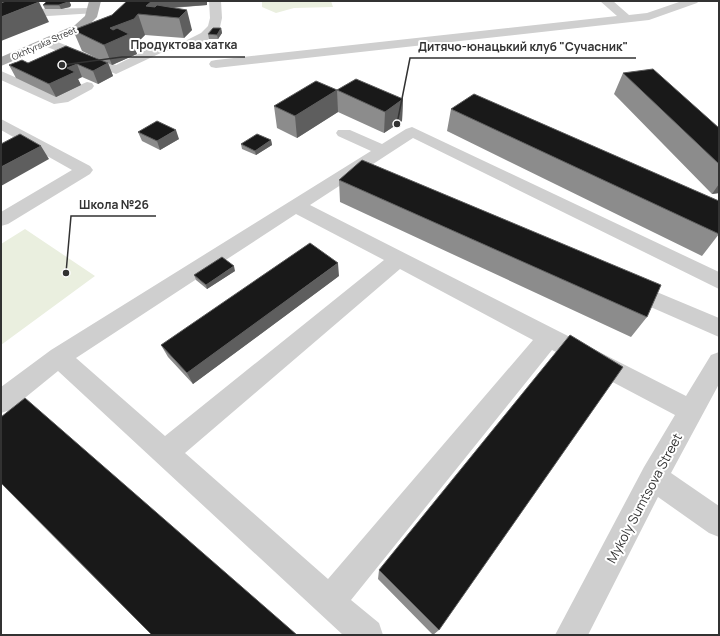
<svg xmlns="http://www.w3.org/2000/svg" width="720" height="636" font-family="Manrope,sans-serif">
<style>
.green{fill:#eaefdf}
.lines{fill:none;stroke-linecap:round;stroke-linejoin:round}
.minor{fill:#cfcfcf;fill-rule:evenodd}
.major{fill:#aaa;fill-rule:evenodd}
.wall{fill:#8c8c8c}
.shaded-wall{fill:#5e5e5e}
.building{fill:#191919;stroke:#5e5e5e}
.labels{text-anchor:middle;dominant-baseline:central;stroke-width:4;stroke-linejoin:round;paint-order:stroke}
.far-street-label{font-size:9px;fill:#323232;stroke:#fff}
.near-street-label{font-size:13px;fill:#323232;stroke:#fff}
.leader{fill:none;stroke:#323232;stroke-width:1.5}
.callout-dot{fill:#323232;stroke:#fff;stroke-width:1.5}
.callout-label{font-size:12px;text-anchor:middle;font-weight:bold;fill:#323232;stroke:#fff;stroke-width:4;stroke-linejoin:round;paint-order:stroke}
</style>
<rect width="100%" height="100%" fill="#fff"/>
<path class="green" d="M262,1h69l2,6 -39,1 -18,5 -14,-6z
M25,229l70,47 -94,69v-101z"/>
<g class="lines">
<path class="minor" d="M209,1h12l1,17 -2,9 -11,12 -18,10 -26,2 -49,23 -74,-29 -2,-3 2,-3h8l66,26 42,-21 25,-2 18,-9 7,-7 2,-8z
M600,1h13l16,14 18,-2 35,-12h17l-2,2 -48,17 -433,48 -5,-1 -2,-3 2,-3 5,-1 401,-44z
M92,8l6,3 -2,2 -64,4 -6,-4 6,-4z
M1,71l55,24 31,-13 5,1 2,3 -2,3 -24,13 -14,2 -53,-24z
M1,119l89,47 3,4 -3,4 -82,50 -7,2v-14l71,-42 -71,-40z
M412,127l307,145v17l-306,-151 -103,67 376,191 25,-41 8,-3v32l-48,89 48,33v31l-10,-4 -51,-36 -70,138h-33l89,-168 31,-52 -123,-65 -201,250 28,23 4,12h-40l-285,-264 -48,39 -9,3v-26l50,-37 320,-199 -33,-15 -2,-3 2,-3h12l32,14 24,-15zM296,214l88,46 -219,176 -89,-78zM400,269l133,71 -205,239 -143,-126z
M628,280l91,38v19l-98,-43 -3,-6 3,-6z"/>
<path class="major" d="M89,1h12l-4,16 -14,14 -82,35v-9l74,-32 10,-9z"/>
</g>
<path class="wall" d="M47,1h22l2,4 -1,2 -9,2h-16l-2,-4z
M127,1h80v4l-34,3 19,22 -8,8 -39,-3 -4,4 -9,3 5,12 -25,11 -4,-2 5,13 -15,8 -16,-7 -4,2 3,6 -25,12 -40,-19 -7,-13 98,-2 -25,-12 -9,-21 39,-15z
M221,28l1,5 -4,6h-9l-1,-5z
M623,73l96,55v65l-7,1 -98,-100z
M337,90l66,9 -1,22 -18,12 -46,-21 -41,26 -20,-10 -3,-22z
M451,109l268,92v33l-17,22 -255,-125z
M138,132l41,7 -19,11 -18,-9z
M271,140l1,5 -16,10 -14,-6 -1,-5z
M339,180l308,137 -16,20 -291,-135z
M235,271l-28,18 -11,-9 -2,-5z
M339,276l-146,108 -25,-27 -7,-12z
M379,570l60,60 -6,5 -55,-56z"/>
<path class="shaded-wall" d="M69,1l2,4 -1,2 -9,2 -2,-4z
M152,1h55v4l-42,3 -19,-2z
M39,2l10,20 -48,19v-24z
M187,10l5,20 -8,8 -5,-20z
M138,14l7,21 -4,4 -9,3 5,12 -25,11 -8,-20 6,-17z
M221,28l1,5 -4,6 -1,-4z
M108,63l5,13 -15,8 -5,-13z
M77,64l5,13 -4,2 3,6 -25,12 -7,-13 18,-16z
M337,90l1,22 -41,26 -2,-22z
M403,99l-1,22 -18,12 1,-21z
M176,130l3,9 -19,11 -3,-9z
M271,140l1,5 -16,10 -1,-4z
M41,146l8,13 -48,27v-19z
M719,184v9l-7,1z
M338,263l1,13 -146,108 -6,-11z
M234,266l1,5 -28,18 -1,-4z"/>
<path class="building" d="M6,1h30l3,1 -38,15v-14z
M47,1h22l-1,1 -9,3h-16z
M127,1h25l-6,5 9,1 2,-2 30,5 -8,8 -41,-4 -4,5 -24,9 3,2 4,-2 12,6 -25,11 -31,-15 39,-15z
M213,28h8l-4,7 -9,-1z
M66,46l42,17 -15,8 -16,-7 -10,4 8,4 -26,12 -40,-19 13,-5 6,3z
M653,69l66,59v36l-96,-91z
M356,79l47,20 -18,13 -48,-22z
M316,81l21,9 -42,26 -21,-10z
M474,94l245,107v33l-268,-125z
M157,121l19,9 -19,11 -19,-9z
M20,134l21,12 -40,21v-23z
M257,134l14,6 -16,11 -14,-7z
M362,160l299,125 -14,32 -308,-137z
M310,243l28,20 -151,110 -26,-28z
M222,257l12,9 -28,19 -12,-10z
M570,335l53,32 -184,263 -60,-60z
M25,398l272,237h-145l-151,-152v-66z"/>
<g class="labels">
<g class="far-street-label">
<text transform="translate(44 43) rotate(-24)">Okhtyrska Street</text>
</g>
<g class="near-street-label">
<text transform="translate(644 498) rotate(-62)">Mykoly Sumtsova Street</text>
</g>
</g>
<path class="leader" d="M62 65L122 57H245M397 124L410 58H636M66 273L71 216H156"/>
<g class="callout-dot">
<circle cx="62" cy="65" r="4"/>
<circle cx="397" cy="124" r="4"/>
<circle cx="66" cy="273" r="4"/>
</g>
<g class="callout-label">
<text x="184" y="49">Продуктова хатка</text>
<text x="523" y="51">Дитячо-юнацький клуб "Сучасник"</text>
<text x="114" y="209">Школа №26</text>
</g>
<rect width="720" height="636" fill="none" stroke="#323232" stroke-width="4"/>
</svg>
